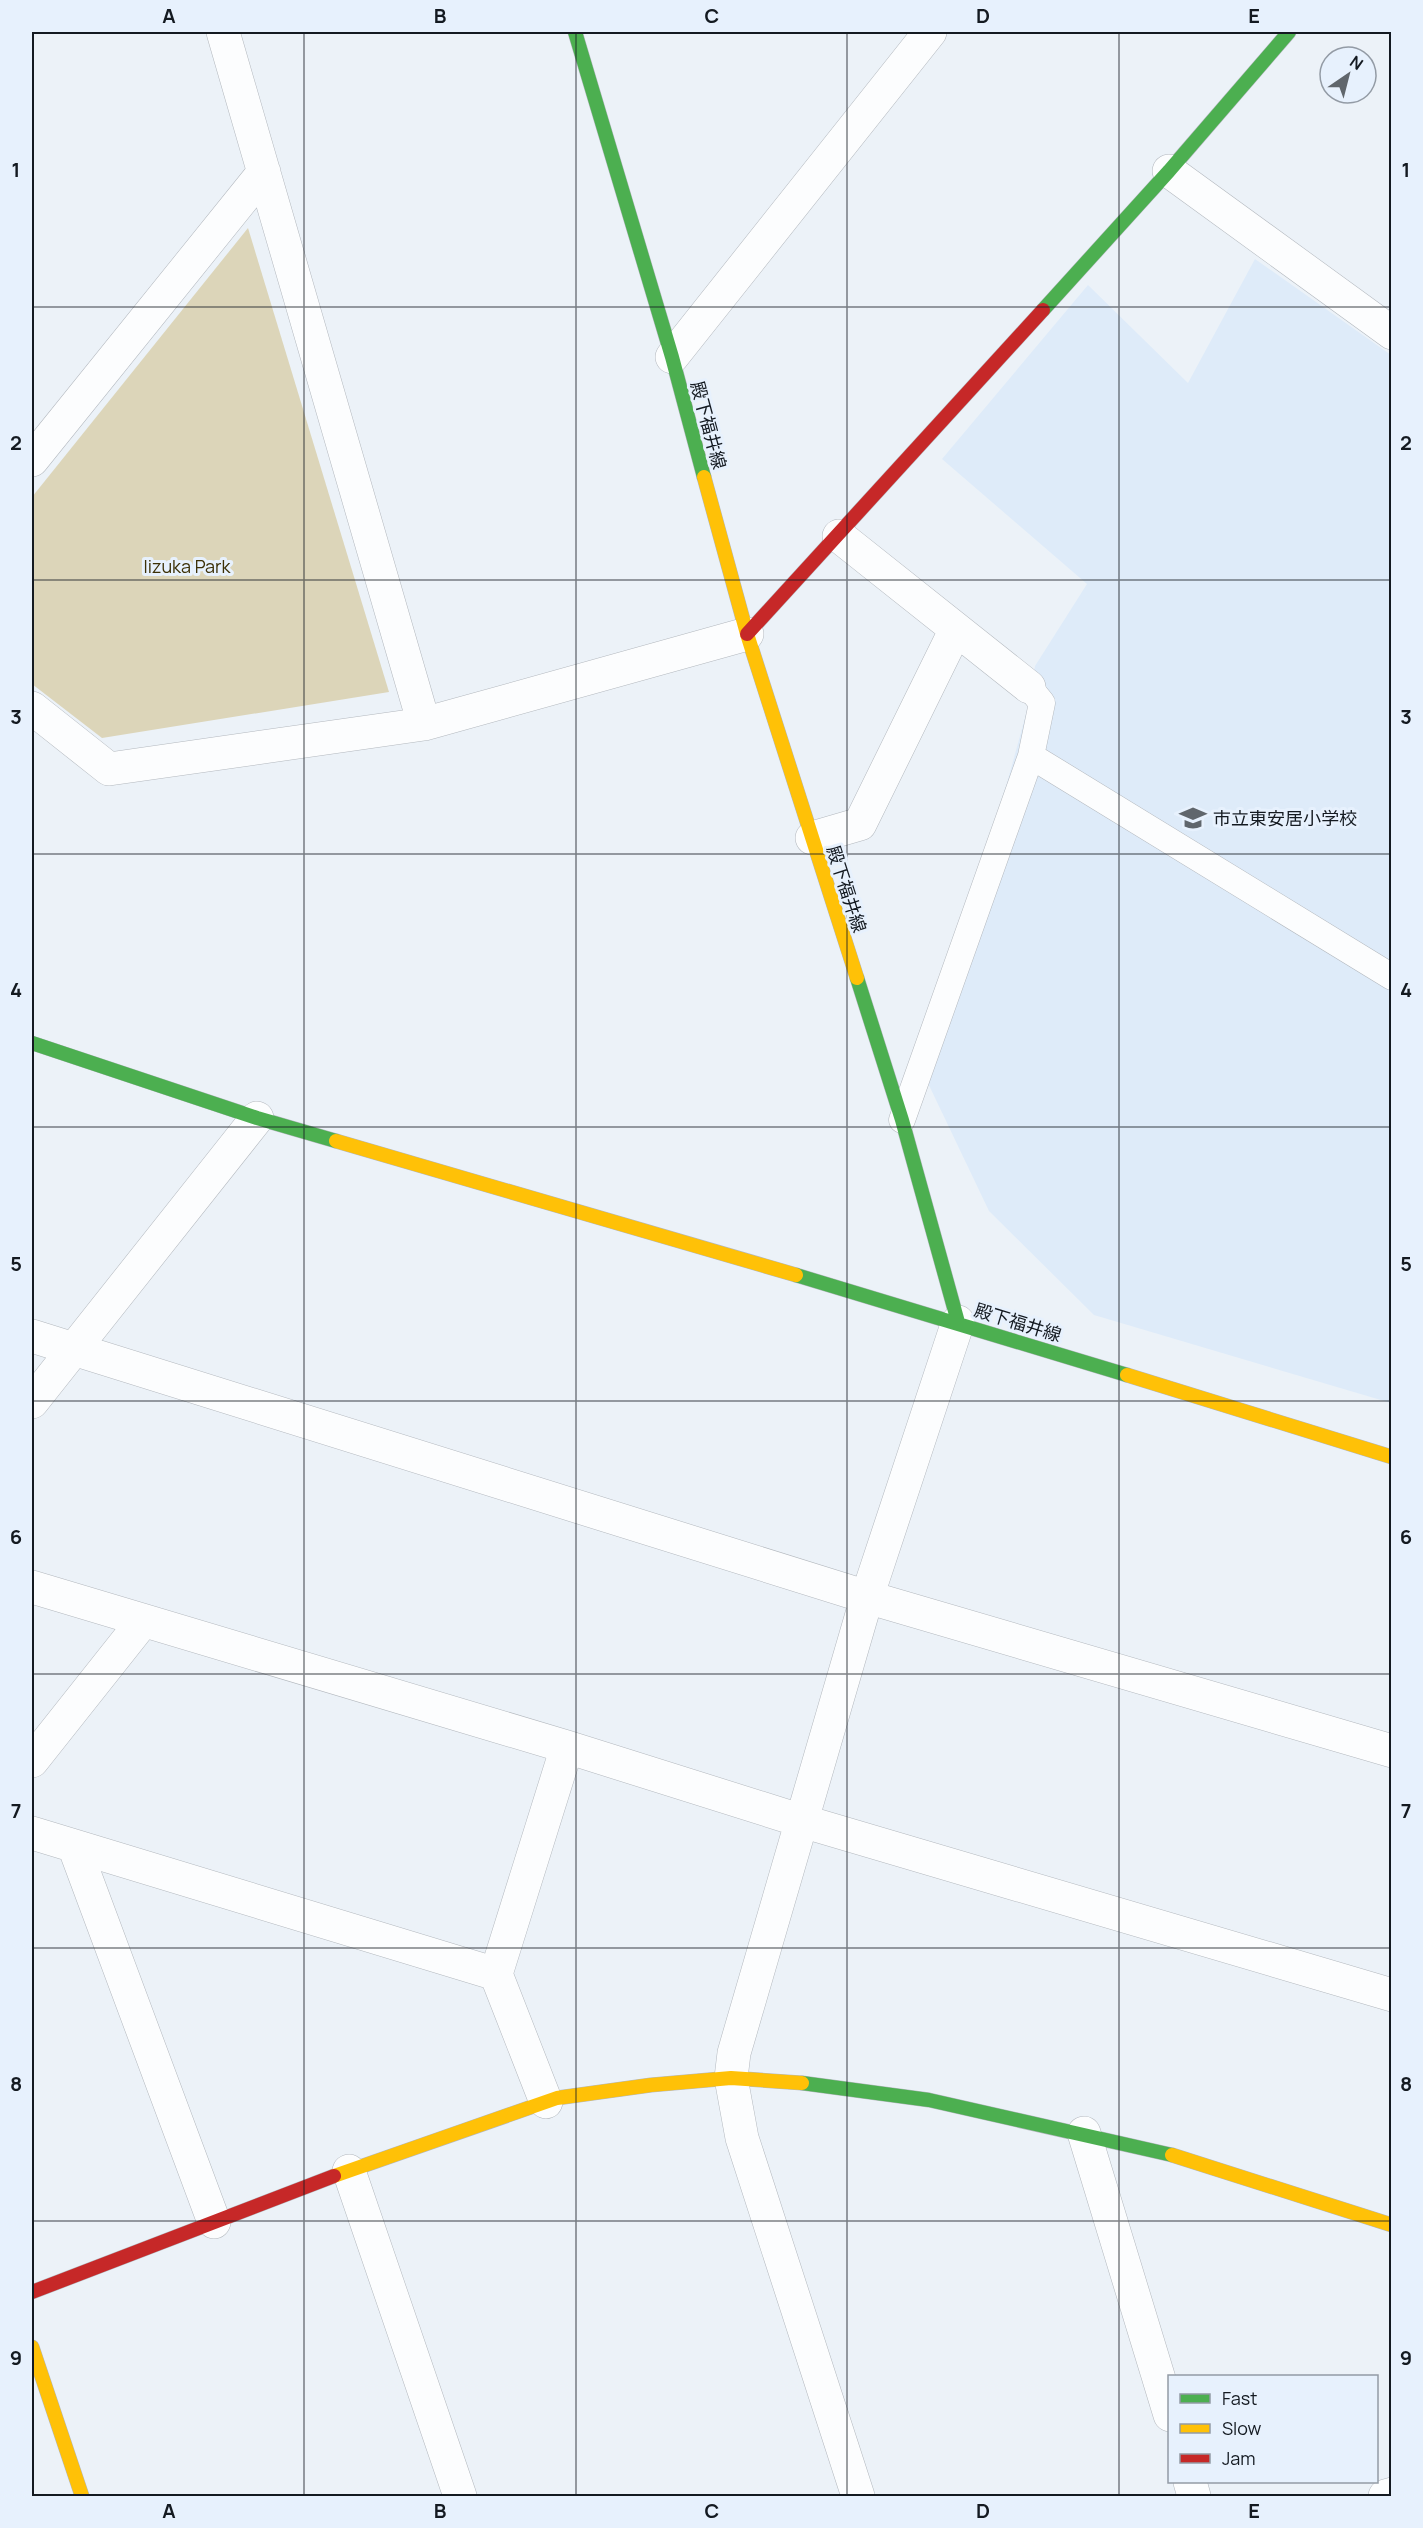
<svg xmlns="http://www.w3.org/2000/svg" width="1423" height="2528" font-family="Manrope,'Noto Sans JP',sans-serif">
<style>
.built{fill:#deebf9}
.green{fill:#dcd5b9}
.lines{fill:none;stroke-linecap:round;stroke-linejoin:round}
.lane-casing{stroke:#b3b8be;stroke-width:27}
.street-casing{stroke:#b3b8be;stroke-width:34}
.fast-casing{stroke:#b3b8be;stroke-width:15}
.slow-casing{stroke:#b3b8be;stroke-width:15}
.jam-casing{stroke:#b3b8be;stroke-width:15}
.lane{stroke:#fcfdfe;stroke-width:26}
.street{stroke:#fcfdfe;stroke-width:33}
.fast{stroke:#4caf50;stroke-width:14}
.slow{stroke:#ffc107;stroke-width:14}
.jam{stroke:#c62828;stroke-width:14}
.grid{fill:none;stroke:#141a21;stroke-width:1.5;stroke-opacity:0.55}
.labels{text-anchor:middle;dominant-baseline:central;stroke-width:6;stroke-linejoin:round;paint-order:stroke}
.street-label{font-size:18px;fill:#141a21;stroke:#e7f1fd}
.park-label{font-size:18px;fill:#3c3006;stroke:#e7f1fd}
.poi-label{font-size:18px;fill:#141a21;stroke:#e7f1fd;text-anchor:start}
.neatline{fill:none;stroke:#141a21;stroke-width:2}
.grid-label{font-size:20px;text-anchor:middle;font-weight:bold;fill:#141a21}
</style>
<rect width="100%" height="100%" fill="#ecf2f8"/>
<path class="built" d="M1255,259l136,96v1048l-297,-88 -105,-104 -73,-153 91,-275 21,-76 7,-41 52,-82 -145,-125 146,-174 100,98z"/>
<path class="green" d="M248,228l141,464 -287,46 -70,-54v-187z"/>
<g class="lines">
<defs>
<path id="lane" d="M1031,756l361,221
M902,1120l129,-364 11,-53 -13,-16"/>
<path id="street" d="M223,32l201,692
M1169,171l223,162
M672,357l258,-325
M32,460l232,-288
M839,536l190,151
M32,708l77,61 315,-45 323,-90
M812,838l48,-14 96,-195
M32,1336l835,261 525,154
M32,1402l225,-284
M32,1587l535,160 235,74 590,174
M32,1761l111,-140
M32,1833l464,141
M74,1846l140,376
M546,2102l-50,-128 71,-227
M1084,2133l86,282
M349,2171l111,325
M1190,2482l4,14
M858,2496l-116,-358 -11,-60 3,-25 133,-456 91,-275
M1385,2496l7,-2"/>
<path id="fast" d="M575,32l97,325 32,120
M1043,310l126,-139 120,-139
M857,978l45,142 56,202
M32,1043l225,75 79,23
M796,1275l331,100
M802,2083l127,17 243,55"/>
<path id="slow" d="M704,477l43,157 110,344
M336,1141l460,134
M1127,1375l265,82
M1172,2155l220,70
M334,2176l223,-78 94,-13 80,-7 71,5
M32,2347l50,149"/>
<path id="jam" d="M747,634l296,-324
M32,2292l302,-116"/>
</defs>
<use href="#lane" class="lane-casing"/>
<use href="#street" class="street-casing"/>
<use href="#fast" class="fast-casing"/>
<use href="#slow" class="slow-casing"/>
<use href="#jam" class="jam-casing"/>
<use href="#lane" class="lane"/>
<use href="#street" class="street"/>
<use href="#fast" class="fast"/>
<use href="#slow" class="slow"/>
<use href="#jam" class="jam"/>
</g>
<path class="grid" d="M304,32v2464M576,32v2464M847,32v2464M1119,32v2464M32,307h1360M32,580h1360M32,854h1360M32,1127h1360M32,1401h1360M32,1674h1360M32,1948h1360M32,2221h1360"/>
<defs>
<symbol id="school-bare" viewBox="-9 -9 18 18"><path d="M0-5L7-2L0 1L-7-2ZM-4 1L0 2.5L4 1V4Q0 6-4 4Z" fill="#60666c" stroke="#e7f1fd" stroke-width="2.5" paint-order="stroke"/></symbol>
</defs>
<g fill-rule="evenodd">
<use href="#school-bare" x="1174" y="799" width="38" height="38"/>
</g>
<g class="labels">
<g class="street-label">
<text transform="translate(709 425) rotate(75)">殿下福井線</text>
<text transform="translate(847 889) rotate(72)">殿下福井線</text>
<text transform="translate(1018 1322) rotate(17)">殿下福井線</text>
</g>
<g class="park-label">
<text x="187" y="566">Iizuka Park</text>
</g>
<g class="poi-label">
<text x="1213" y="818">市立東安居小学校</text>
</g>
</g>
<rect width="1423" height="2528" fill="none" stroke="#e7f1fd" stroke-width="66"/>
<rect x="1168" y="2375" width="210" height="108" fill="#e7f1fd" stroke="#939ba5" stroke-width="1.5"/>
<rect x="1180" y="2394" width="30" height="9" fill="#4caf50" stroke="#939ba5" stroke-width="1.5"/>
<text x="1222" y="2405" font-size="18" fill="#141a21">Fast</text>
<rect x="1180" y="2424" width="30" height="9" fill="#ffc107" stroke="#939ba5" stroke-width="1.5"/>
<text x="1222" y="2435" font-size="18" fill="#141a21">Slow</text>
<rect x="1180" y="2454" width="30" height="9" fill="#c62828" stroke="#939ba5" stroke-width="1.5"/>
<text x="1222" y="2465" font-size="18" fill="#141a21">Jam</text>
<g transform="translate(1348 75) rotate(35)"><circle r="28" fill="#e7f1fd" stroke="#939ba5" stroke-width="1.5"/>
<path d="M0-4.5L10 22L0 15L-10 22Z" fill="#60666c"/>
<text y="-9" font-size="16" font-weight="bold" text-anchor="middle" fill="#141a21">N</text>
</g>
<rect x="33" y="33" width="1357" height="2462" class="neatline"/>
<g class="grid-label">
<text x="169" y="23">A</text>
<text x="440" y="23">B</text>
<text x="712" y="23">C</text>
<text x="983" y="23">D</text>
<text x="1254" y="23">E</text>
<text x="16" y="177">1</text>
<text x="1406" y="177">1</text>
<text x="16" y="450">2</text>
<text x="1406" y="450">2</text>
<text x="16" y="724">3</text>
<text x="1406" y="724">3</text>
<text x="16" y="997">4</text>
<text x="1406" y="997">4</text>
<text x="16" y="1271">5</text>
<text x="1406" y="1271">5</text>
<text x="16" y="1544">6</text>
<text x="1406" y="1544">6</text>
<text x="16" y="1818">7</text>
<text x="1406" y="1818">7</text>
<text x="16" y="2091">8</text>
<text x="1406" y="2091">8</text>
<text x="16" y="2365">9</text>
<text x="1406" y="2365">9</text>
<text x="169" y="2518">A</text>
<text x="440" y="2518">B</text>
<text x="712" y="2518">C</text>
<text x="983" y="2518">D</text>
<text x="1254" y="2518">E</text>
</g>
</svg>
